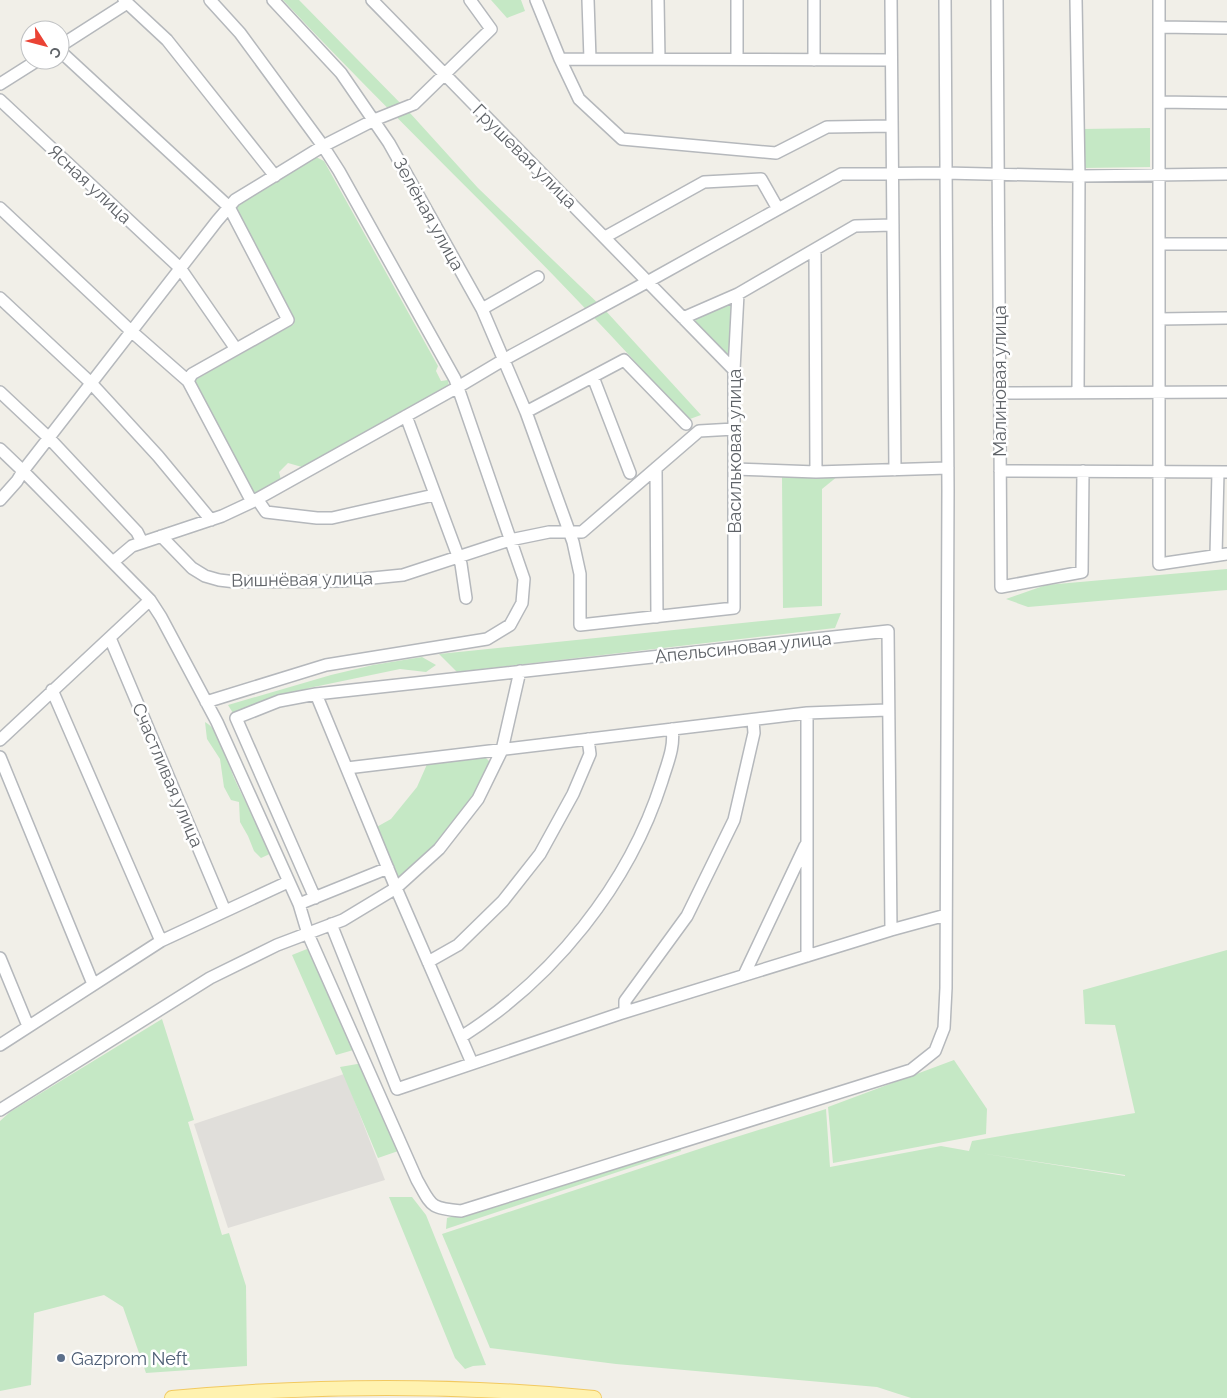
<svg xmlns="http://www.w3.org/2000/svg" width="1227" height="1398" font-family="Raleway,sans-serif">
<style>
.industrial{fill:#e0deda}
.green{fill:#c5e8c5;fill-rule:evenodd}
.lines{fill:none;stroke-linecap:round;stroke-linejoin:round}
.minor-casing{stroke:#b5b8bc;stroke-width:14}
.major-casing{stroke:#f2c960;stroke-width:16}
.minor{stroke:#fff;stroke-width:11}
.major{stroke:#fff2af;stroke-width:14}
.service-dot{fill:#5c6f8a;stroke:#fff;stroke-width:2}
.labels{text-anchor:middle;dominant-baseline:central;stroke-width:5;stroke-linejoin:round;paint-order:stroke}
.street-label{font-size:18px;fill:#5f6368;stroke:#fff}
.service-label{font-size:18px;fill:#4e5e75;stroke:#fff;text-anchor:start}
</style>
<rect width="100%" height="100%" fill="#f1efe8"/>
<path class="industrial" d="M344,1074l41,106 -157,48 -34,-104z"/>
<path class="green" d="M283,0h16l111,113 68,75 127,122 96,105 -14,5c-127,-147 -271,-278 -404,-420z
M491,0h30l4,11 -18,7z
M1150,128v39l-68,1v-39z
M316,157l8,4 114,205 -2,5 5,10 7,-1 1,7 -7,5 -140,75 -14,-4 -9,9 2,8 -26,15 -62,-114 101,-57 -60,-116z
M726,302l5,2 3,4 -4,48 -6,-1 -30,-32 3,-5z
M782,476h56l-16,13v117l-39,2z
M1227,569v21l-199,17 -22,-8 40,-14z
M841,613l-6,15 -378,44 -18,-18z
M422,657l14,8 -10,7 -26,-3 -91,19 -76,25 -5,-8 103,-30 42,-10z
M205,722c17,9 22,41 30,58 11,25 26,48 39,72l-13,6 -7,-7 -6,-15 -8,-14 -1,-20 -8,-2 -7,-13 -4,-28 -13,-20z
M484,756l8,8 -13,27 -29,42 -47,45h-8l-22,-49 18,-10 26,-32 11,-25z
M307,949l14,12 36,88 -21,6 -44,-100z
M1227,950v448h-316l-34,-11 -261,-23 -126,-16 -48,-114 275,-91 109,-34 4,58 111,-21 28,5 3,-10 163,-28 -20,-88 -30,-1 -2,-34zM980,1153l145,22v1z
M162,1019l32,101 -6,2 34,113 7,-2 17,53 1,80 -101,7 -23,-66 -19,-12 -70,18 -3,72 -31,6v-270l10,-9z
M954,1060l33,49 -1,25 -153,29 -5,-56z
M363,1063l41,86 -26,9 -38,-91z
M680,1147l1,4 -235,78 1,-11z
M389,1197h23l14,18 60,150 -13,1 -8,3 -10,-11z"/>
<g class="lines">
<defs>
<path id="minor" d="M124,0l43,40 108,136
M273,0l68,73 48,70 93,166 44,103 47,130 7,32v51l154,-17v-238l4,-76
M372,0l362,370
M536,0l24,59 331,1
M588,0l2,59
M658,0l1,59
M737,0v59
M814,0v60
M891,0l4,470
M997,0l4,587 81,-15 1,-101
M1076,0l3,176 -1,216
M1159,0v564l68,-10
M1159,27l68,1
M60,46l67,-43
M60,51l169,156 59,113 -96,54 -4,7
M560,59l19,40 43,40 154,14 51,-26 65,-1
M0,84l38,-24
M0,100l180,168 56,81
M1159,102l68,1
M0,208l131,123 57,50 64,121 206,-115 47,-28 144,-78 192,-107 104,-1 134,3 148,-2
M605,237l99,-55 57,-3 17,30
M1159,244h68
M815,250l1,222
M0,298l91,85 67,73 53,64
M482,309l56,-32
M683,318l55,-24 117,-68 38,-1
M1159,319l68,-1
M593,377l37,96
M0,392l49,46 88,94 5,10
M999,393l228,-1
M526,412l98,-52 62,64
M406,416l55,148 5,34
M0,449l23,22 127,129 11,17 56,105 82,182 9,30 109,246c15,26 12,28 44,31l450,-141 24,-19 9,-23 2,-40 2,-498 -3,-490
M656,468l1,149
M734,469l82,3 132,-4
M1000,471l227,1
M257,499l9,13 51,6h15l102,-23
M0,500l17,-19 6,-10 194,-250 18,-21 88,-54 51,-26 40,-16 77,-75 -21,-29
M161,536l31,32 13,8 14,4 17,2 106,-1 61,-6 107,-35 39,-8h33l117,-101 35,-2
M1216,555l2,-83
M113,562l19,-16 90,-30 30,-14
M110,638l115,273
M52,690l109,251
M316,694l80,194 76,175
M206,702l120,-37 161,-26 23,-14 12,-22 2,-24 -69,-200 -116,-208 -16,-25 -83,-113 -30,-33
M807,713v243
M0,740l150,-140
M0,757l93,227
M347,768l460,-55 80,-3
M315,898l-79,-180 43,-17 37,-7 572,-63 3,299 -272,84 -222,75 -66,-165
M299,904l89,-36
M891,930l55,-15
M0,958l28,68
M428,962l30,-17 45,-44 37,-47 33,-60 17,-40 -2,-15
M744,975l61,-129
M625,1012v-11l62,-85 47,-96 20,-87 -1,-13
M461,1037c92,-58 168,-152 201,-256 5,-17 13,-34 10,-52
M0,1045l161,-104 127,-59
M0,1110l210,-132 67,-33 66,-25 53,-32 43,-39 39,-50 24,-49 18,-79"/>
<path id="major" d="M172,1398c141,-13 281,-14 422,0"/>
</defs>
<use href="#minor" class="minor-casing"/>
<use href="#major" class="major-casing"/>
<use href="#minor" class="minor"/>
<use href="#major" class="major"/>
</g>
<circle class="service-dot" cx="61" cy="1358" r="5"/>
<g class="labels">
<g class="street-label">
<text transform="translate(525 156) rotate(45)">Грушевая улица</text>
<text transform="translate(90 184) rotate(43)">Ясная улица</text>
<text transform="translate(429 214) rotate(61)">Зелёная улица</text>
<text transform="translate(999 381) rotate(-90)">Малиновая улица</text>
<text transform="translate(734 451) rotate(-90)">Васильковая улица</text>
<text transform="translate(302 579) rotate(-1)">Вишнёвая улица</text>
<text transform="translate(743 647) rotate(-6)">Апельсиновая улица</text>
<text transform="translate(168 775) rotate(67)">Счастливая улица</text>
</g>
<g class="service-label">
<text x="71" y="1358">Gazprom Neft</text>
</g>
</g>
<g transform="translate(45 45) rotate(126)"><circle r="24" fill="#ffffff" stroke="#bfc1c3"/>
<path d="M0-4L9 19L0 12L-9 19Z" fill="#ea4335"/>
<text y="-8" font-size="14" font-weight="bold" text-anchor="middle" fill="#5f6368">С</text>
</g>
</svg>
